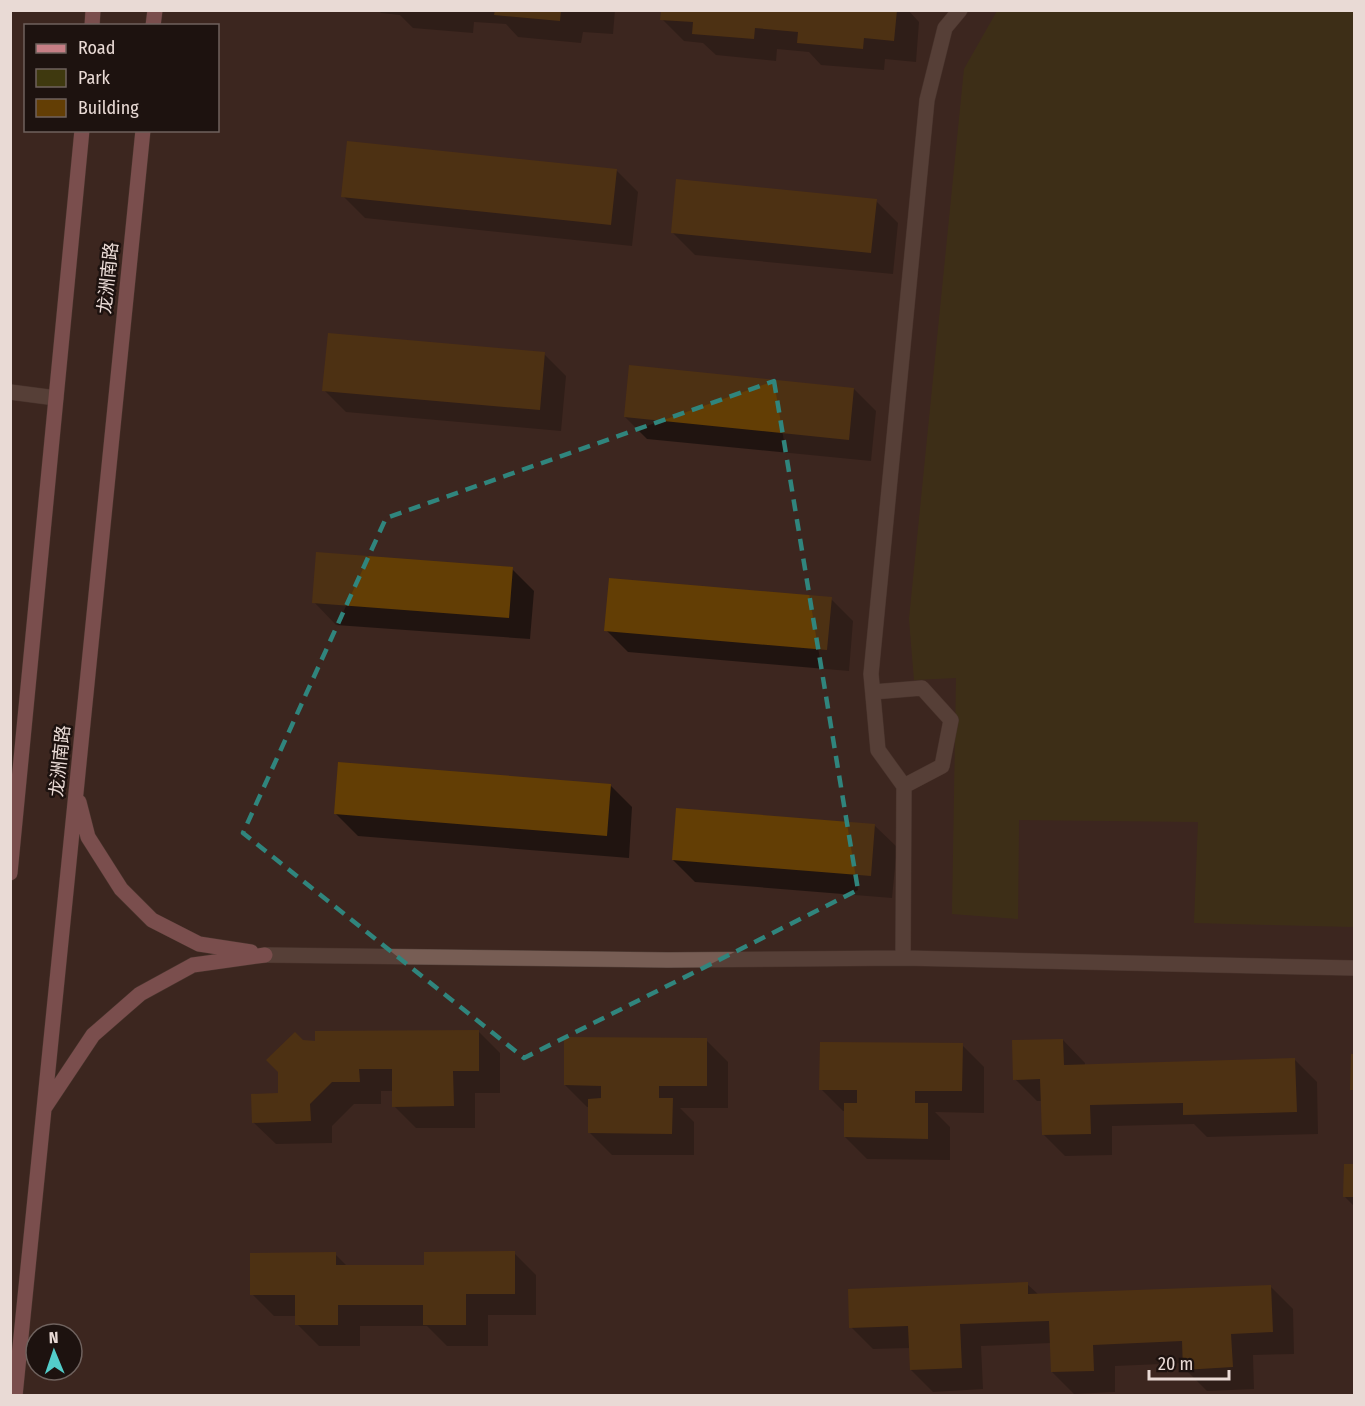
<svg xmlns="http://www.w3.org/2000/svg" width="1365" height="1406" font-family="'Fira Sans Condensed','Noto Sans SC',sans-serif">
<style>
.green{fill:#3f390f}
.shadow{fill:#0007}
.building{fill:#633e05}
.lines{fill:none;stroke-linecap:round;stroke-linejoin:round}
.minor-casing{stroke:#56443d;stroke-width:16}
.major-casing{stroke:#56443d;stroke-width:16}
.minor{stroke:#775d54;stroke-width:15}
.major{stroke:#c67e85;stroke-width:15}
.marked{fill:none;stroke:#30857d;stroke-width:4.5;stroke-dasharray:12 8;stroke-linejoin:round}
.labels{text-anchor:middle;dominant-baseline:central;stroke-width:5;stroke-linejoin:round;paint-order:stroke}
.street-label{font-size:18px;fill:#e9dad5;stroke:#1d120f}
</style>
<rect width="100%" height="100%" fill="#3d261f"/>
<path class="green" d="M997,11h357v916l-160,-4 4,-101 -179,-2 -1,99 -66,-5 4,-236 -42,2 -5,-61 55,-550z"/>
<path class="shadow" d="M378,10h237l-2,24 -30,-2 -2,11 -63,-6 -12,-13 -32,-2 -1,11 -60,-5 -13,-13 -19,-2z
M663,10h245l11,12 -3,40 -31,-3 -1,11 -63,-5 -12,-13 -32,-3 -1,12 -60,-6 -13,-12 -19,-2 -22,-22z
M616,170l22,22 -6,54 -267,-28 -22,-22z
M876,201l22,22 -5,51 -198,-19 -23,-23z
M544,354l22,22 -5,55 -215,-19 -22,-22z
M854,389l22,22 -5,50 -224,-22 -22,-22z
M512,569l22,22 -4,48 -194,-14 -22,-23z
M831,599l22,22 -4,50 -221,-19 -22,-22z
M610,785l22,22 -3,51 -271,-22 -22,-22z
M874,825l23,22 -5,51 -197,-16 -22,-22z
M478,1031l22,22v40h-25v35h-59l-22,-22v-15h-13v13h-27l-22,22v17l-56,1 -23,-22 27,-27 23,-53h14z
M706,1040l22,22v46h-48l14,14v33h-82l-23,-23v-25h-2l-22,-22z
M1063,1040l22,23v3l210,-6 22,22 1,52 -111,3 -13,-13 -82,2v29l-47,1 -22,-22 -1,-33h-5l-22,-22z
M962,1045l22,22v46l-49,-1 15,15v33l-83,-1 -22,-22v-26h-2l-22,-22z
M1352,1056h2v36l-2,-3z
M1345,1165l9,1v40l-9,-9z
M514,1253l22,22v40h-48v31h-41l-20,-20h-67v20h-41l-22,-22v-8h-23l-22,-22 83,-40 12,12h79z
M1027,1284l12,11 232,-8 22,22 1,45 -41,1 1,34 -47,2 -22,-22v-6l-70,3v26l-41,2 -22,-22 -1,-29 -70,3 2,43 -50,3 -22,-22 -1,-22 -37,1 -22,-22z"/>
<path class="building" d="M495,10h66l-1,11 -66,-6z
M661,10h236l-3,31 -30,-3 -1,11 -66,-6 1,-11 -43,-4 -1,11 -62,-5 1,-12 -33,-2z
M347,141l270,28 -6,56 -270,-28z
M676,179l201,20 -6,54 -200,-20z
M328,333l217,19 -5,58 -218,-19z
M629,365l225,23 -5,52 -225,-23z
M316,552l197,15 -4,51 -197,-15z
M609,578l223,19 -5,53 -223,-19z
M338,762l273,22 -4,52 -273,-22z
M676,808l199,16 -4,52 -199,-16z
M479,1030v41h-26l1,35 -62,1v-38h-33l1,13h-28l-22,22 1,17 -59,2 -1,-29 27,-1v-21l-12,-12 29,-28 8,8 12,1v-10z
M564,1037l143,1v48h-48v12h14l-1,36 -84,-1v-34l13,-1v-12l-37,-1z
M1063,1039l1,26 231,-7 2,54 -114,3v-12l-93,2 1,29 -49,1 -2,-56 -27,1 -1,-40z
M820,1042l143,1 -1,48h-47v12h13v36l-84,-2v-34h13v-13h-38z
M1351,1054h3v36h-4z
M1344,1164h10v33h-11z
M515,1251v43h-49v31h-43v-20h-85v20h-43v-30h-45v-42l86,-1v13h88v-13z
M1028,1282v12l243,-9 2,47 -42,2 2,33 -50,3 -1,-29 -89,4 1,26 -43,1 -2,-51 -89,3 2,44 -52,2 -2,-44 -59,2 -1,-39z"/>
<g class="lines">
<defs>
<path id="minor" d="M10,392l46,6
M873,692l49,-4 29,32 -9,46 -38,20
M265,955l403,5 235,-2 451,10
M903,958l1,-172 -26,-36 -7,-76 56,-574 18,-72 15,-18"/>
<path id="major" d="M92,26l1,-16
M153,26l2,-16
M79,802l9,35 33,52 31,31 47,24 52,8
M10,873l72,-743
M45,1107l48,-72 47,-41 53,-29 72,-10
M15,1396l128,-1266"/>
</defs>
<use href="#minor" class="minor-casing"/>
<use href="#major" class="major-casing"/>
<use href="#minor" class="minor"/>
<use href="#major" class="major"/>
</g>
<path d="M0 0H1365V1406H0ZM774,381l84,509 -334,168 -281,-225 143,-315z" fill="#3d261f" fill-opacity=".55" fill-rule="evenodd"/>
<path class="marked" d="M774,381l84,509 -334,168 -281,-225 143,-315z"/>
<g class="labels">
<g class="street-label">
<text transform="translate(108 278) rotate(-84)">龙洲南路</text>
<text transform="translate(60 761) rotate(-84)">龙洲南路</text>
</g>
</g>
<rect width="1365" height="1406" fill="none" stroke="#e9dad5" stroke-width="24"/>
<rect x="24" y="24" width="195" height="108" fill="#1d120f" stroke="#6f625e" stroke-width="1.5"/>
<rect x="36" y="44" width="30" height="9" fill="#c67e85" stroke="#6f625e" stroke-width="1.5"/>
<text x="78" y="54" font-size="18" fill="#e9dad5">Road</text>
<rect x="36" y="69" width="30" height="18" fill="#3f390f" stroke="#6f625e" stroke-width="1.5"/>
<text x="78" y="84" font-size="18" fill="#e9dad5">Park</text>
<rect x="36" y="99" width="30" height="18" fill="#633e05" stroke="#6f625e" stroke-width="1.5"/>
<text x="78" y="114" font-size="18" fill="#e9dad5">Building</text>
<g transform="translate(54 1352) rotate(358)"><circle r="28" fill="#1d120f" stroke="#6f625e" stroke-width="1.5"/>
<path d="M0-4.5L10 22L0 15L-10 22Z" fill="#53cdca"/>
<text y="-9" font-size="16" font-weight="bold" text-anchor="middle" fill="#e9dad5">N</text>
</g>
<path d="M1149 1370v9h80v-9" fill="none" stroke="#e9dad5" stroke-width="3"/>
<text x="1158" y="1370" font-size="18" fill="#e9dad5" stroke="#1d120f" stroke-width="4.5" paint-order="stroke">20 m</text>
</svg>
